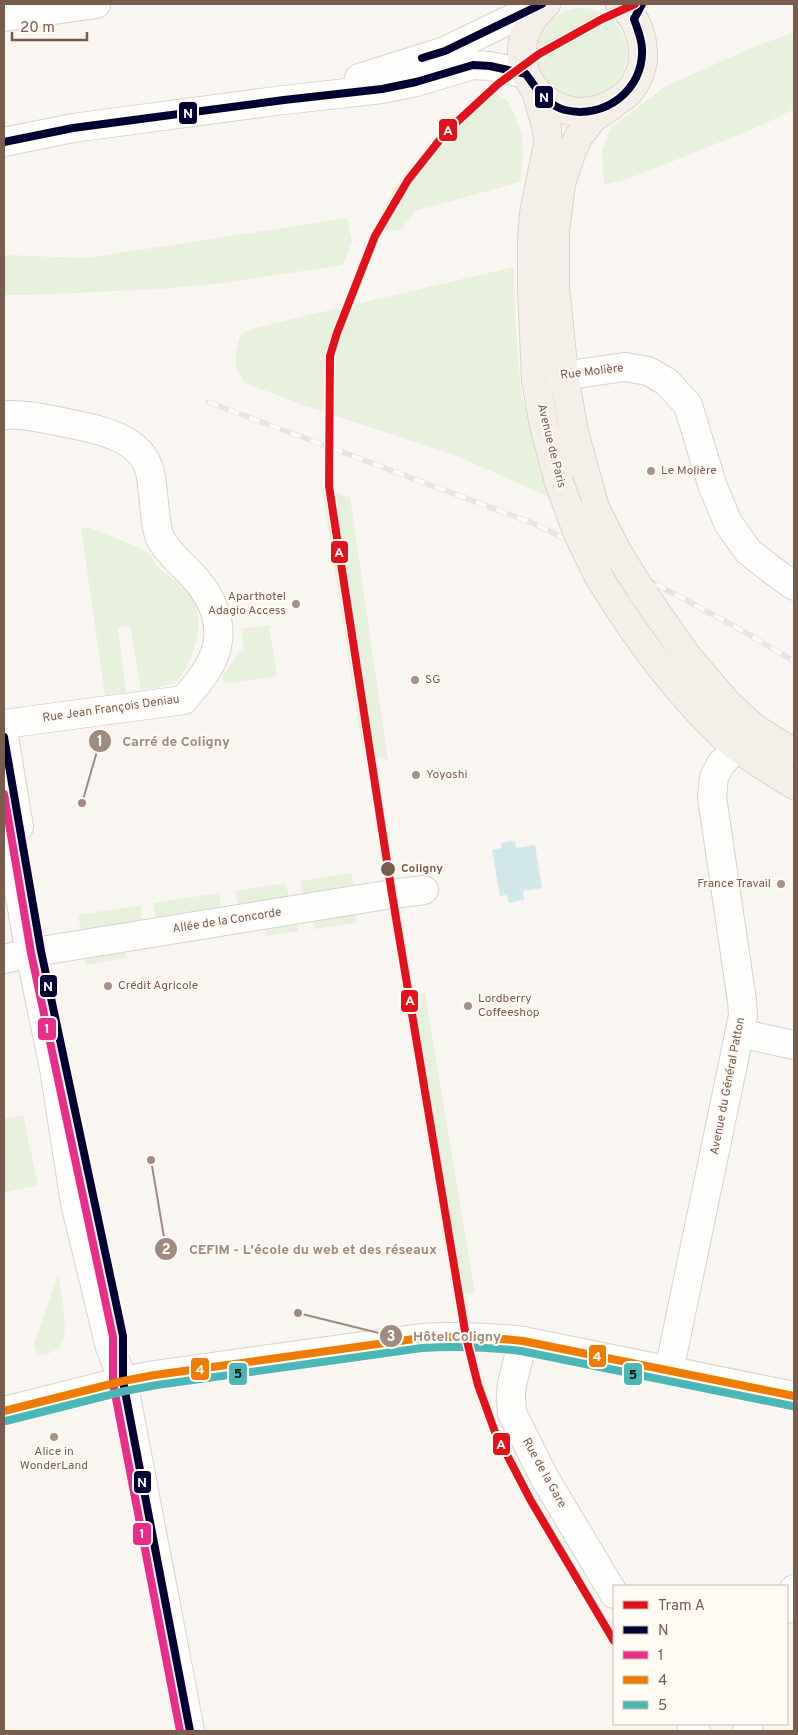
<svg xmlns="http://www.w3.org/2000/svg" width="798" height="1735" font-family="Overpass,sans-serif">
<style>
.green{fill:#e7f0db}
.water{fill:#d0e8ea}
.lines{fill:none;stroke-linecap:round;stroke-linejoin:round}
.street-casing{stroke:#d7d1cb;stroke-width:30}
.secondary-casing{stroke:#d9d2cb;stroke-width:30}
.primary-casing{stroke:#dad1cc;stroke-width:30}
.street{stroke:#fefefd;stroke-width:28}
.secondary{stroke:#fefefd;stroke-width:28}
.primary{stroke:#f3eee8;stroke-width:28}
.rail-casing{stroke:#e6e3e7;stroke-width:5.5}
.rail{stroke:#fffaf3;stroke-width:4;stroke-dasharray:11;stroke-linecap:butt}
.primary-bridge-casing{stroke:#dad1cc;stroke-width:30;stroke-linecap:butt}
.primary-bridge{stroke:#f3eee8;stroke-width:28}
.bus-1-casing{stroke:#fffaf3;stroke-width:11}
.bus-2-casing{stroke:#fffaf3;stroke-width:11}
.bus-3-casing{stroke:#fffaf3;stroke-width:11}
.bus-4-casing{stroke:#fffaf3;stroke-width:11}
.bus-1{stroke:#003;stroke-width:8}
.bus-2{stroke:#e92d8b;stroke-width:8}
.bus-3{stroke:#ee7c00;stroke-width:8}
.bus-4{stroke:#4ab7b6;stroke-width:8}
.tram-1-casing{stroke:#fffaf3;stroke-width:11}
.tram-1{stroke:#e2121a;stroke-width:8}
.poi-dot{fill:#a69286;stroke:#fffaf3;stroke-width:2}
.stop-dot{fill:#7a5c4d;stroke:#fffaf3;stroke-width:2}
.labels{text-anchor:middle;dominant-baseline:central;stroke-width:4;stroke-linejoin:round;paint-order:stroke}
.street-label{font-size:12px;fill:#7a5c4d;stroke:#fffaf3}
.poi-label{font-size:12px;fill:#7a5c4d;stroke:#fffaf3;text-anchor:start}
.stop-label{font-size:12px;font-weight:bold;fill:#7a5c4d;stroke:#fffaf3;text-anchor:start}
.leader{fill:none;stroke:#9f8a7d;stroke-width:2}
.callout-dot{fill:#9f8a7d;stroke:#fffaf3;stroke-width:2}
.mark-label{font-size:15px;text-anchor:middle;font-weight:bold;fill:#fff}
.callout-label{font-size:14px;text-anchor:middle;font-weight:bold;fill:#9f8a7d;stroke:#fffaf3;stroke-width:4;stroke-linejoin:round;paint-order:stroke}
.line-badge{stroke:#fffaf3;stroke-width:2}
.badge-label{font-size:14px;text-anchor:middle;font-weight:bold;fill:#fff}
.pale-badge-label{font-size:14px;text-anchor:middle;font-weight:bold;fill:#111}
</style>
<rect width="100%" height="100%" fill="#f9f5f0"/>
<path class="green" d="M537 53a45 45 0 1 1 90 0a45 45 0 1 1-90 0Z
M794,32v77l-43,21 -123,49 -24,6 -2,-33 8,-24 56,-42 90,-40z
M486,87l23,15 7,16 6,19 1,17 -3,28 -105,29 -13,18 -31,5c7,-13 13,-28 21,-41 25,-40 59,-75 94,-106z
M347,218l5,23 -9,24 -119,18 -63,6 -132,6h-25v-40l82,3z
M514,267l1,51 6,73 18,77 10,29 -94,-42 -149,-49 -61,-23 -9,-15v-16l4,-16 10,-7z
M322,488l28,9 38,263 -25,-8z
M81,528h9c10,4 56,21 60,26 4,4 4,10 8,13 9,9 22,15 30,25 14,17 12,43 4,62 -12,32 -20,32 -51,36l-11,-64 -12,2 8,64 -21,4z
M269,625l8,51 -50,8 -5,-5 1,-4 21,-29 -3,-17z
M351,873l3,16 -51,8 -3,-16z
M286,883l3,16 -51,8 -3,-16z
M219,893l3,16 -66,10 -3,-16z
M140,905l3,16 -62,10 -3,-16z
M355,907l2,16 -43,6 -3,-16z
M296,916l2,15 -32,5 -2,-15z
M125,942l2,16 -41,7 -3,-17z
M425,993l50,300 -22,3 -49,-299z
M23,1115l15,70 -34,8v-74z
M58,1275c3,16 13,61 1,73 -5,5 -16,6 -22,8l-3,-12z"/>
<path class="water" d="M515,841l1,7 19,-3 7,43 -19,3 1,9 -15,3 -2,-8 -7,1 -8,-46 9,-2v-5z"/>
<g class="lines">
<defs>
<path id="street" d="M4,17l92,-13
M541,379l84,-12 23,4 19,11 21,23 25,82 15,36 20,28 20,16 26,19
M4,415c22,-1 42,4 63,8 29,6 72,13 82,46 6,19 4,55 12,71 8,14 22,25 33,37 18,20 31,48 21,76 -6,18 -20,33 -31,47l-180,24
M4,959l37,-8 351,-57 32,-4
M739,1033l55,12
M523,1341l-11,43 -1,12 1,17 32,64 70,117
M669,1371l74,-355 -1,-15 -30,-204 2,-20 7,-13 16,-17
M787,1609l7,-20
M691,1724l5,7
M747,1731l2,-7"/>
<path id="secondary" d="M359,78l86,-27 97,-47
M4,142l69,-14 211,-28 98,-11 34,-7 57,-17 17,1 36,8
M4,737l15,90
M4,807l26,146 24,115 21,135 35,144 13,34 67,350
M4,1411l119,-30 32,-6 266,-37c34,-2 68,-1 102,3l271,55"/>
<path id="primary" d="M546,4c-63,56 10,143 77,93 11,-8 20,-26 20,-40 0,-21 -6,-40 -23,-53
M536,91l11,38 1,15 -14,69 -2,26v51l4,90 8,46 15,56
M595,508l-21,-76 -10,-57 -9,-88v-55l6,-48 11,-33 7,-15 14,-18 18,-12
M599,577c35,57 74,112 123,158 22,19 47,35 72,50
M641,590l46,66 40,47 27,25 40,25"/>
</defs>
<use href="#street" class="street-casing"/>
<use href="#secondary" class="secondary-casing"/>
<use href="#primary" class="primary-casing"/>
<use href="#street" class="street"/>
<use href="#secondary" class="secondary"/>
<use href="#primary" class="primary"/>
<defs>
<path id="rail" d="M208,402l327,122 102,50 97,52 60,35"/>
</defs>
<use href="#rail" class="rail-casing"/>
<use href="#rail" class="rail"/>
<defs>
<path id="primary-bridge" d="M559,482l19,52 21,43
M595,508l23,45 23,37"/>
</defs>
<use href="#primary-bridge" class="primary-bridge-casing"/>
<use href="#primary-bridge" class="primary-bridge"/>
<defs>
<path id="bus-1" d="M422,58l23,-7 97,-47
M4,142l69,-14 211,-28 98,-11 34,-7 57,-17 17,1 36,8c10,14 20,31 39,36 39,10 79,-20 77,-61 0,-10 -5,-21 -8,-30l8,-15
M4,737l37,214 82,385v45l67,350"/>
<path id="bus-2" d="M4,794l27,159 82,384v46l67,348"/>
<path id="bus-3" d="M4,1411l119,-30 32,-6 266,-37c34,-2 68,-1 102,3l271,55"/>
<path id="bus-4" d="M6,1421l119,-30 32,-6 265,-37c33,-2 66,-1 99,3l271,55"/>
</defs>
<use href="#bus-1" class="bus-1-casing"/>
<use href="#bus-2" class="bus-2-casing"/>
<use href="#bus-3" class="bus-3-casing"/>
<use href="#bus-4" class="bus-4-casing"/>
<use href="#bus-1" class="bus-1"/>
<use href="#bus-2" class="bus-2"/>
<use href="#bus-3" class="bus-3"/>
<use href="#bus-4" class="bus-4"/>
<defs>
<path id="tram-1" d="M614,1641l-83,-140 -36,-69 -17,-47 -12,-48 -74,-443 -63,-408 1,-130 7,-23 38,-97 33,-56 38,-48 52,-48 41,-30 63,-35 33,-15"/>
</defs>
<use href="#tram-1" class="tram-1-casing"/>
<use href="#tram-1" class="tram-1"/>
</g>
<g class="poi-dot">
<circle cx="651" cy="471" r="5"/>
<circle cx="296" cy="604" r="5"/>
<circle cx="415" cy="680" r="5"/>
<circle cx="416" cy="775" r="5"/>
<circle cx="781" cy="884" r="5"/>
<circle cx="108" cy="986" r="5"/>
<circle cx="468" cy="1006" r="5"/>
<circle cx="54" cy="1437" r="5"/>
</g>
<circle class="stop-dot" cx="388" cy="869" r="8"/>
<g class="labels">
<g class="street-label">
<text transform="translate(592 372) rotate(-7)">Rue Molière</text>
<text transform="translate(551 446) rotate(76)">Avenue de Paris</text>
<text transform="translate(111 709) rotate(-8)">Rue Jean François Deniau</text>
<text transform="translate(227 921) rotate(-9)">Allée de la Concorde</text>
<text transform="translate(728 1086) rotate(-79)">Avenue du Général Patton</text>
<text transform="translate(544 1473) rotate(61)">Rue de la Gare</text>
</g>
<g class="poi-label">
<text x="661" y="471">Le Molière</text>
<text x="286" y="597" text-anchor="end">Aparthotel<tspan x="286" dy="14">Adagio Access</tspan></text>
<text x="425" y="680">SG</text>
<text x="426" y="775">Yoyoshi</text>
<text x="771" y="884" text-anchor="end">France Travail</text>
<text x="118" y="986">Crédit Agricole</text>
<text x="478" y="999">Lordberry<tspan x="478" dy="14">Coffeeshop</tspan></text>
<text x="54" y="1452" text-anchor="middle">Alice in<tspan x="54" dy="14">WonderLand</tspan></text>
</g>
<g class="stop-label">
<text x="401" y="869">Coligny</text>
</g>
</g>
<path class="leader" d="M82 803L100 741M151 1160L166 1249M298 1313L391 1336"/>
<g class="callout-dot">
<circle cx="82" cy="803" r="5"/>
<circle cx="151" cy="1160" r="5"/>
<circle cx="298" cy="1313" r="5"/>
<circle cx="100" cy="741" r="12"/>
<circle cx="166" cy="1249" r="12"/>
<circle cx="391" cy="1336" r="12"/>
</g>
<g class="mark-label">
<text x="100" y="746">1</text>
<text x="166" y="1254">2</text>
<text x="391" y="1341">3</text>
</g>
<g class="callout-label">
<text x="176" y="746">Carré de Coligny</text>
<text x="313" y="1254">CEFIM - L'école du web et des réseaux</text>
<text x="457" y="1341">Hôtel Coligny</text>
</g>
<g class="line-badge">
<rect x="534" y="85" width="20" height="24" rx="5" fill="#003"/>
<rect x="178" y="101" width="20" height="24" rx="5" fill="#003"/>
<rect x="438" y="118" width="20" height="24" rx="5" fill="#e2121a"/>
<rect x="330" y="540" width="19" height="24" rx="5" fill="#e2121a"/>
<rect x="39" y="974" width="19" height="24" rx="5" fill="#003"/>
<rect x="400" y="989" width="19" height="24" rx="5" fill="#e2121a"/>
<rect x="37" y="1017" width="20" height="24" rx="5" fill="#e92d8b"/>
<rect x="588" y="1344" width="19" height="24" rx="5" fill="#ee7c00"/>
<rect x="190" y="1357" width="20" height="24" rx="5" fill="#ee7c00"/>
<rect x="228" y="1362" width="20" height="24" rx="5" fill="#4ab7b6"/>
<rect x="623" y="1362" width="20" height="24" rx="5" fill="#4ab7b6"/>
<rect x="492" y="1432" width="19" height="24" rx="5" fill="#e2121a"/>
<rect x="133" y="1470" width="19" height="24" rx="5" fill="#003"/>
<rect x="132" y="1522" width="20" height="24" rx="5" fill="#e92d8b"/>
</g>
<g class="badge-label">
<text x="544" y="102">N</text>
<text x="188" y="118">N</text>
<text x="448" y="135">A</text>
<text x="339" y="557">A</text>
<text x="48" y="991">N</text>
<text x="410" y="1005">A</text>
<text x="47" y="1033">1</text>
<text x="597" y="1361">4</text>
<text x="200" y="1374">4</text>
<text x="501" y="1449">A</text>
<text x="142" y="1487">N</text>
<text x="142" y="1538">1</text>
</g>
<g class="pale-badge-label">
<text x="238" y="1378">5</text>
<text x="633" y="1379">5</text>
</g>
<rect width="798" height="1735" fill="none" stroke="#7a5c4d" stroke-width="10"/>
<rect x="613" y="1585" width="175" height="140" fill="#fffaf3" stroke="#cabbb1"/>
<rect x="623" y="1601" width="25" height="8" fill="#e2121a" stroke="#cabbb1"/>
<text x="658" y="1610" font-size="15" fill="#7a5c4d">Tram A</text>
<rect x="623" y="1626" width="25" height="8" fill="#000033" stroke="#cabbb1"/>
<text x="658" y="1635" font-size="15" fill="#7a5c4d">N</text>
<rect x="623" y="1651" width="25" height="8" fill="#e92d8b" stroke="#cabbb1"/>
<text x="658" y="1660" font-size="15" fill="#7a5c4d">1</text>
<rect x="623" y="1676" width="25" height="8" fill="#ee7c00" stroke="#cabbb1"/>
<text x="658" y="1685" font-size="15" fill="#7a5c4d">4</text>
<rect x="623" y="1701" width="25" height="8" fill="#4ab7b6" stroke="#cabbb1"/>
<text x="658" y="1710" font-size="15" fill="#7a5c4d">5</text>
<path d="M12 32v8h75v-8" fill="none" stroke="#7a5c4d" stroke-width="2.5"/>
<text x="20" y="32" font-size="15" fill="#7a5c4d" stroke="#fffaf3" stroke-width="4" paint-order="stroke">20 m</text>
</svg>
